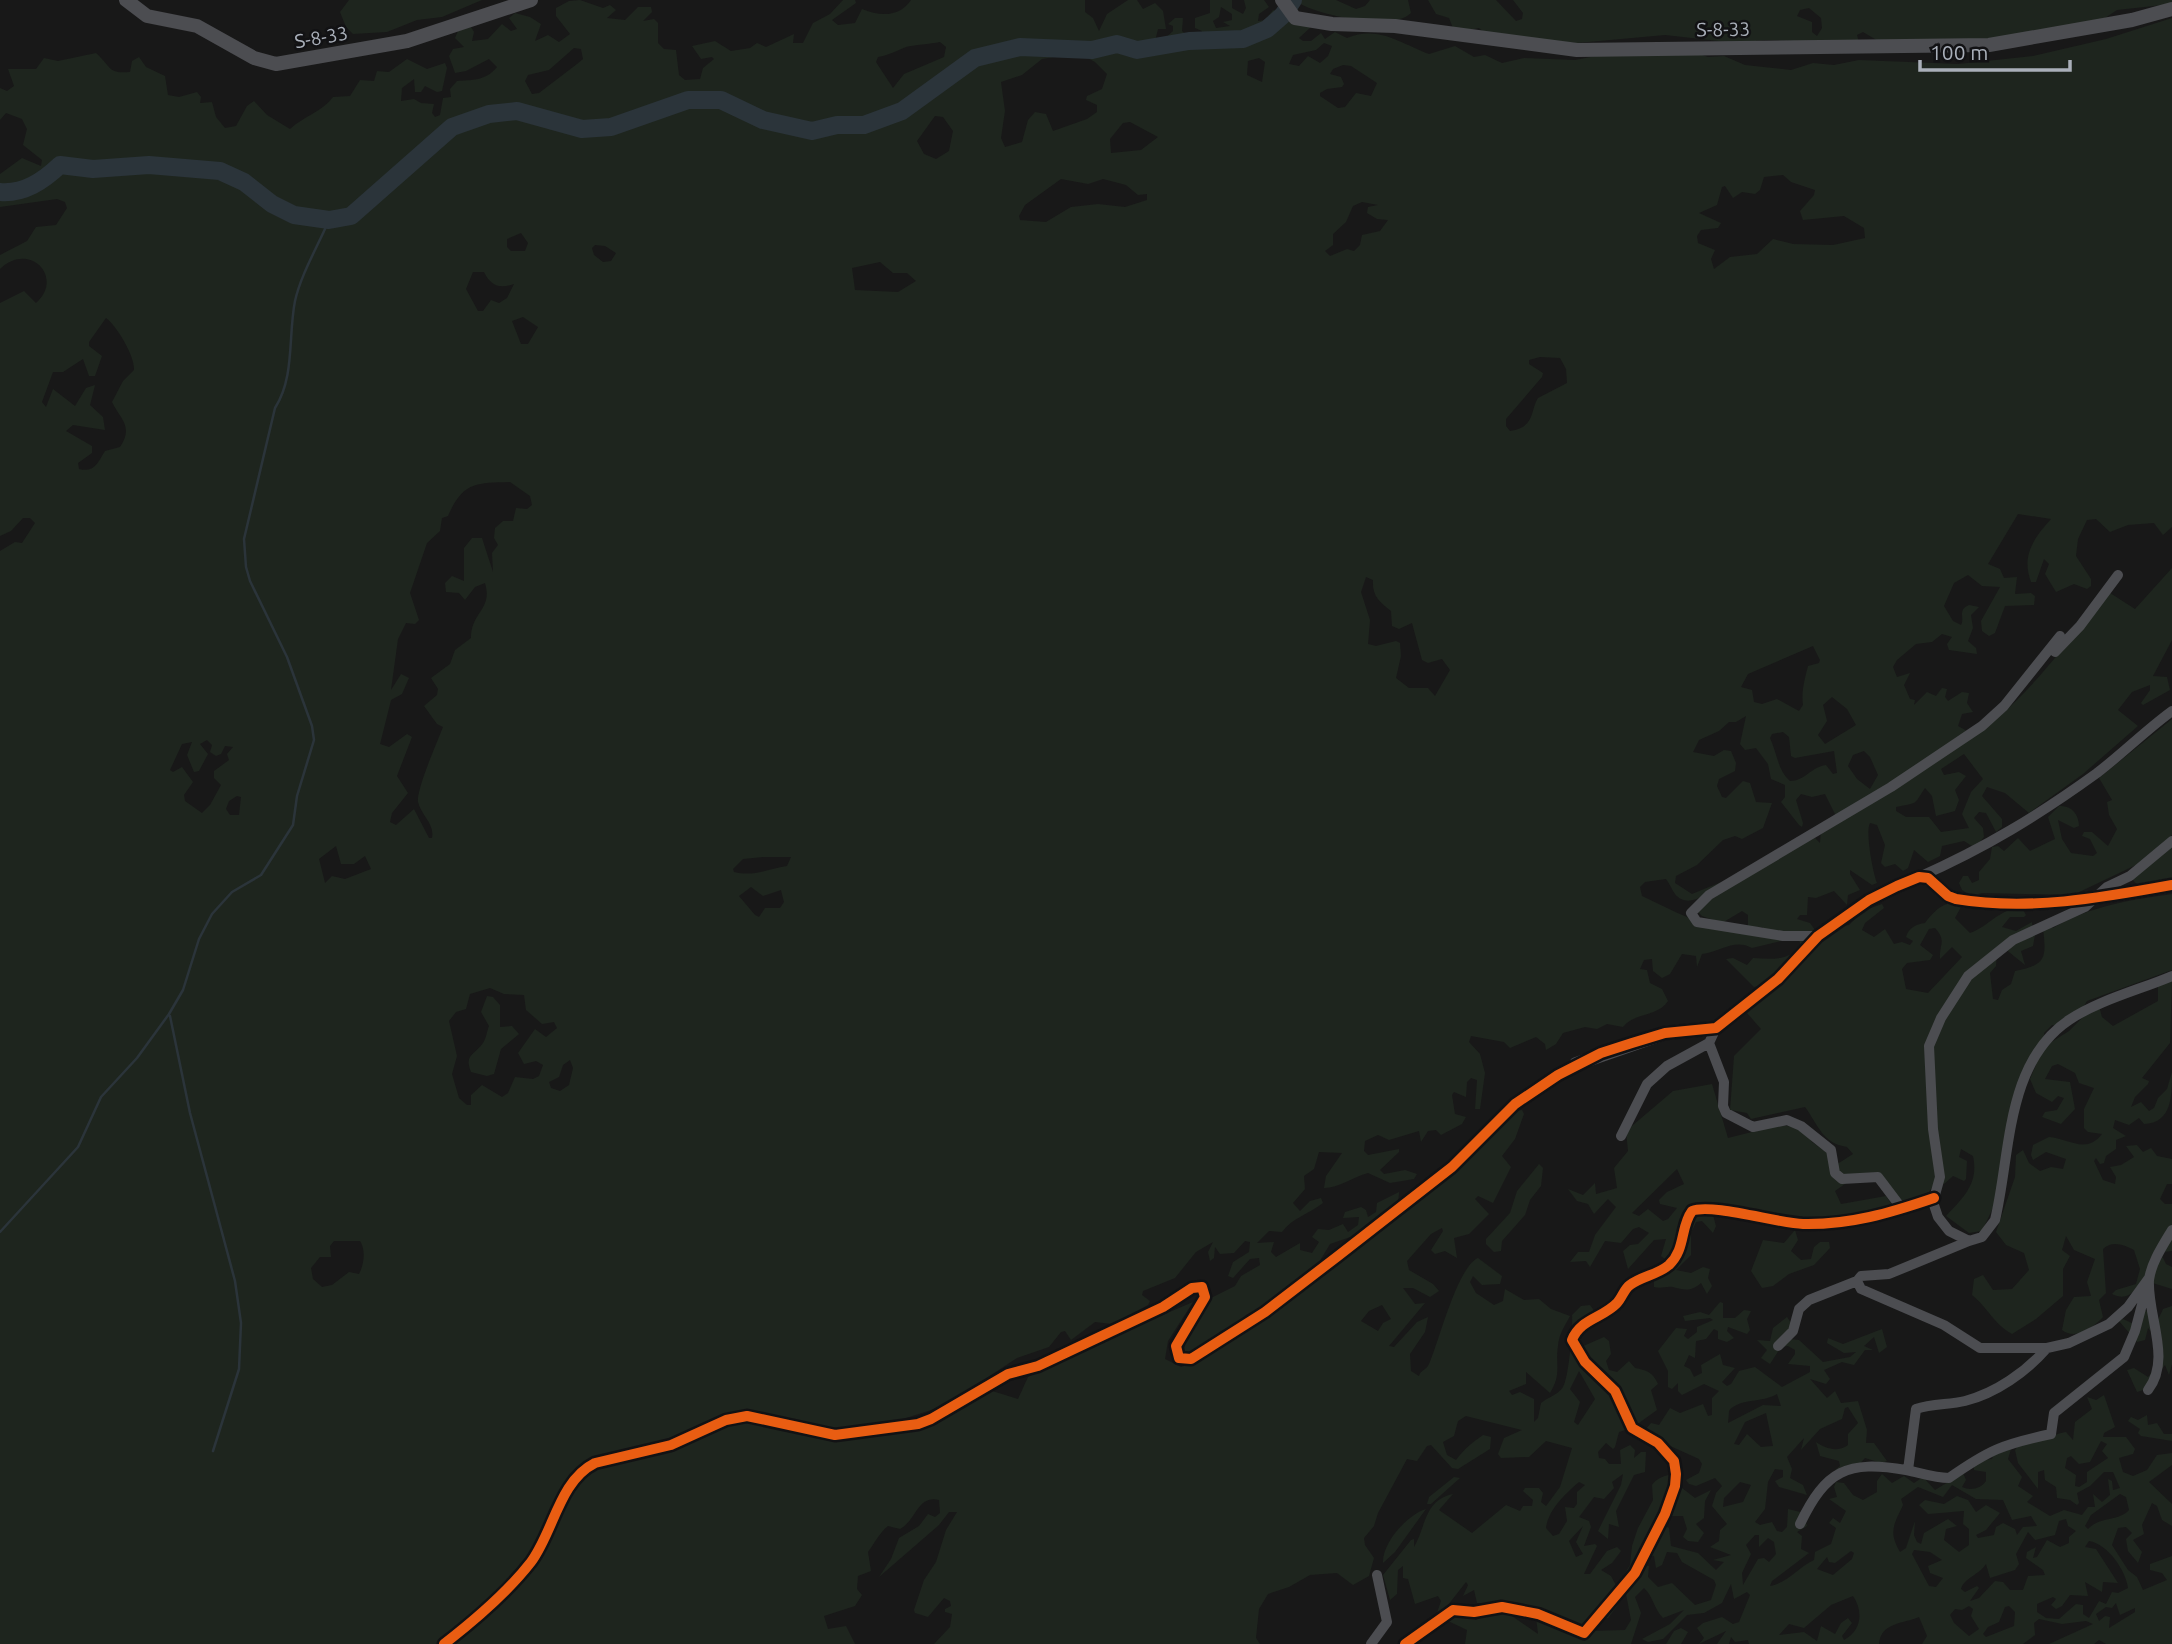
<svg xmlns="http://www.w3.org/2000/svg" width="2172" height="1644" font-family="Ubuntu,'Noto Sans Armenian',sans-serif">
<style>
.green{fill:#1e251e;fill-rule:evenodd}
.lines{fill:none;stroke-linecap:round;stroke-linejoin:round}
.stream{stroke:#2b343a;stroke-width:2.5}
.river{stroke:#2b343a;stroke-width:18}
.minor{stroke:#4c4d51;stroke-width:10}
.tertiary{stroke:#4c4d51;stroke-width:14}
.cycleway-casing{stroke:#121214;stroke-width:15}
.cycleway{stroke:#e95d12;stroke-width:10}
.labels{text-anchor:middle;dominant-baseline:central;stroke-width:5;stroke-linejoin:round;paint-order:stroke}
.street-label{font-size:19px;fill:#a9afb9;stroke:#121214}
</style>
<rect width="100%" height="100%" fill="#181818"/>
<path class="green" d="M349,0h133l-40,17 -25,3 -30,12 -34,2 -7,-7 -6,-15z
M580,0l23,8 7,-3 6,5 -9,8 18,2 13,-13h13l1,5 -9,9 11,-2 4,4v20l6,6 12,1 3,25 6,5 15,-1 3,-11 11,-9 -2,-2 -11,2 -9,-13 23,-5 16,10 19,-3 7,-5 9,4 28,-13 -1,9h10l10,-20 17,-9 13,-14h12l1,3 -24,17 6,5 17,-2 7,-14c17,7 37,9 49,-9h174v12l8,6 6,13 8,-17 21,-14h9l6,9 12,-6 8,8 3,18h-8l-3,12 4,3 14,-13v-5l-5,-2 7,-6h8l-1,13 8,7 9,1 3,-8 -7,-3v-10l15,-5v-13h22v8l11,6 3,-6 -2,-8h20l5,7 -10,7 -1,7 7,-1 8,-10 21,9 11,-1 6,9 -12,11 4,3h8l10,-8 4,6 10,-7 12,6c31,-13 53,5 82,16l26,-8 19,11 11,-2 17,8 22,-5 51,2 63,-12h30l17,1 23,8 16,-1 21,9 46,5 22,-7 21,2 25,-5 99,4 75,-8 73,-17 66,-21v509l-9,8 -9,-12 -26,2 -18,7 -14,-13 -9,1 -9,19 -2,17 15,23v7l-4,3 -13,-5 -18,8 -11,-18 4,-10 -5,-5 -8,23h-5c-10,-27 3,-44 20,-63l-33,-5 -30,50 12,5 4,9 13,-1 -2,17 16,-1 4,3 -1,9 -29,1 -10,27 -6,3 -7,-5 -1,-10 19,-34 -18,-1 -14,-11 -14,8 -10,23 9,15 8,4c4,-7 -4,-15 8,-20l10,2 -8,8 2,13 -5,13 8,7 1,6 -28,-4 -2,-6 5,-7 -10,-3 -10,8 -16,2 -19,16 -4,7 4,10 13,-4 -6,12 6,14 5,1 -1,5 13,-13 9,4 6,-8 5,1 -2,8 3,4 14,-9 7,1 -2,10 6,9 -11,2 -4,12 9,5 -5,6 3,2c50,-23 108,-103 142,-148l28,18 37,-41v72l-19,36 14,1 3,13 -27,15 -2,-2 9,-13v-5l-18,7 -14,18 20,16 -55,48 -54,39 -24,-20 -18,-6 -5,9 20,23v8l-6,5 -10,-19 -7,-1 -5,6 9,10 1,9 -9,11 -11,-7 -22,5 -2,10 -12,6 -14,-12 -6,18 -5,3 -8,-7 -10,3 -4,-4 4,-18 -8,-20 -7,-2c-5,8 3,50 7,60l-5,2 -22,-15v4l10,16 -12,5 -1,10 -13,-14 -18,7 -8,-1 -1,18h-7l-3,4 13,4 10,14 7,-8 22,-4 14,-14 19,-7 2,4 -19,15 -3,7 12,7 11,-8 9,15 8,-2 8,3 3,-4 -7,-4c3,-10 11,-13 19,-14 9,-12 21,-25 37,-18l-7,13 15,15c18,-6 31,-26 52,-25l4,7 -2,2h-14l-8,10 14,4 16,-9v10l3,3 -2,11 -12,5 4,14 -21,-17 -7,3 -1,15 -6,7 3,26 5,1 4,-10 9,-6 4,-13c33,-6 31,-15 28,-43l3,-8 7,8c37,-22 77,-28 119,-34v76l-85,31 -7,11 -24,14 -4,-1 -8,8 2,8 -4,7 27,-17 25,-25h5l3,11 11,9 45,-25v-17l14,-5 -2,64 -28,35 7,3 -1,3 -13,13 -4,10 10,-5 8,9 5,-3 4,-10 9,-9 5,-17c0,24 0,51 -28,52l-5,-6 -10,7 -14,-5 -2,8 13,8 -10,4v9l-10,7 -2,7 -4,1 -4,-6 -2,3 9,19 12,4 1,-7 -6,-10 11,-2 13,-8 -8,-11 11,-1 6,7 8,-4 6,8 15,3v25h-5l-7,15 5,5h7v47l-8,1 -2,4 4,8 6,3v22l-26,-8c-13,9 -17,21 -34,13l4,-4 20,-6 4,-15 -6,-19c-10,-5 -22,-10 -31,-1l3,44 -7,7 4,17c-11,12 -28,23 -41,13l4,-20 8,-13 17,-1 -4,-14 8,-23 -21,-9 -8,-14 -4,14 8,6 -7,13v27l-27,23 -24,15c-18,-10 -24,-26 -40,-39l2,-16 9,-4 10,15 19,-1 17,-19 -5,-17 -18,-8 -10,-13 19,-55 1,-22 7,-5 6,13 11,8 11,-4 12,2 3,-10 -20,-7 -13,8 -2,-5 2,-10 16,-8c19,1 37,18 53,-3l-14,-2 -4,-4v-19l10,-21 -15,-5 -4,-10 -17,-9 -6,2 -7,13 25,3 5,27 -14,15 -19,-7 3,-5 12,-2 7,-12 -6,-2 -6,6 -16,-9 -6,-14 6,-14 -2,-8 -6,6 -16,40 -12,90 -18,38 -13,2 -23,-17c18,-19 33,-33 27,-60l-12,-7 -2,8 8,4 -1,18 -2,2 -11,-5 -9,8 -7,-4 -8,12 -27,11 -23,-28 -27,4 -17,12 6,13 45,-8 9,13 -72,9 -58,-3 -72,-11 2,10 18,1 3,11 -3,7 -11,-12 -6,1 -5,11v22l-15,15 15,3 12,-6 7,2 -2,9 4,8 -5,8 -6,-11c-10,9 -17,7 -28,4 -7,-1 -12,2 -19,0v-6l14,-12 1,-7 -8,-6 5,-17 -12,1 -26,29 -5,-18 7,-6 8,-1 11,-11 -10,-6 -6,2 -12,14 -16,-2 -15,26 -4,-6 -16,1 8,-10h11l6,-17 21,-28 -8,-8 -14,15 -6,-10 -11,-3 -9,-12 15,6 12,-12 1,11 21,-6 -3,-20 14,-17 -2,-20 47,-40 39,-7 16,54 52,-13 22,3 10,14 18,13 1,13 22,-14 -6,-7c-25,-4 -28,-21 -42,-40l-54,12 -4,-6 -17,-3 4,-54 27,-27 -14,-16 20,-21 -7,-6 -6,1 -28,-28 7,-1 14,7 6,-7c18,1 34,3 48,-11l-2,-8 -6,-1 -41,10c-17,-10 -33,4 -50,6l-5,13 -1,-11 -14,-2 -12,20 -8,4 -9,-7 -1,-12 -8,1 -4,9 7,1 3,13 12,6 6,12c-10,16 -33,11 -45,26l-16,-3 -10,5 -12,-2 -22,6 -7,11 -10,6 -1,-6 -9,-7 -26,11 -6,-6 -33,-6 -2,6 11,12 5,19 -5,36h-5l2,-29 -6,-2 -4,4 -1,15 -12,-5 -2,3 3,19 11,3 -4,7 -21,11 -5,-5 -8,1 -7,11 -2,-11 -30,9 -11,-5 -13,6 -1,10 4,4 31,-6v3l-19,18 4,4 21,-4 12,4 -3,5 -24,4 -22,-10c-15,4 -29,15 -44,15l2,-12 16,-23 -23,-1 -5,17 -10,7 1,13 -12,14 7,8 10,-10 11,-3 2,5c-14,11 -31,15 -41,29l-13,-1 -12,12 17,-1 -3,10 5,5 24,-14v7l12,3 7,-11 -7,-5 6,-8 11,1 14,-6 5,8 10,-7 1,-8 -16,1 2,-6 16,-5 5,3 2,7 8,-5 1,-9 22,-11c1,31 -46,44 -69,52l-15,25 -40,31 -29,15 -4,7 -17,7 -34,24 -7,-2 1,-11 26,-42 24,-12 6,-10 19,-11 -1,-7 -9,1 -17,19 -5,-2 5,-14 16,-10 1,-10 -5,-1 -11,12 -14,1 -5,-7 -1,11 -4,3 -2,-9 5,-10 -17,10 -21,26 -32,13 -1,4 8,6 -2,4 -36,19 -17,-2 -24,18 -6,-9 -4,1 -12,15 -32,11 -73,48 -38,12 -4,5 9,6c20,-3 47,-19 61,-34l8,3 9,-8 29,9 10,-22 25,-15 140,-60 -25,39 -3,18 16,8c33,-10 75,-45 103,-66 57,-43 117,-84 170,-132 16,-14 49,-57 68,-59l2,4 -9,25 -13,17 9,11 -18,36 -15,-7 -3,3 14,15 -20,20 -15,4 3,20 -12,-7 -10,3 -4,-4 12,-19 -1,-3 -11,6 -24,27 2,9 24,14 6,7 -9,6 -17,-9h-10l12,16 10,-1 -36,43 5,1 23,-25 11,-5 -3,15 -15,22 1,17 8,5c2,-7 7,-5 10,-12 9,-19 28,-97 49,-106l24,18 -2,8 -18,1 -9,-9 -3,6 6,11 18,12 9,-4 2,-12 19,11 15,-1 12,10 19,7c-5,10 -11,17 -12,30 -3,18 4,28 -8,47l-24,-21v12l-17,7 3,4 8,-3 14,7v23l4,-4 3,-15c7,-6 17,-8 22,-16 6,-10 10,-60 9,-72l9,-9 9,-1 5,7 -4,11 -10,11v13l23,-10 5,4 2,13 -5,7 3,9 8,2 12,-11 6,7c11,2 18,4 23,16l-7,6 6,20 -25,18 -13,4 -4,15 -2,2 -7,-6 -8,9 1,6 6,1 4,5h12l-1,-14 10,-5 5,5 -1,8 7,-6h5l-1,20 -11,3 -18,36 3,16 -10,-3 -1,15 -10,-8 23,-46 2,-11 -11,8 2,6 -10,11 -10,-2 -15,20 10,4 2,6 -7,19 11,-2 2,2 -13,28h6l17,-23 10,-4 4,4 -9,12 -11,7 10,6 7,13h10l2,-9h-9l9,-15 2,-19 6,-18 15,-28 -1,-15c5,-8 20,-13 29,-9l1,12 13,10 16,-8 -6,11 -1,17 -8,6 8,9 -6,9 -10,-1 -5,-4 4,-8 -4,-13h-19l-3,6 8,6 2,18 27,7 18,17 8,-8 -11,-2 18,-5 -21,-8 9,-6 1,-11 7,-6 -15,-18 4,-13 6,-7 -7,-8 -19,8 -7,-2 -3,-4 13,-7 3,-9 -3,-5 -42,-19 -12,-10 6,-7 8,2 11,-17 10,5 23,-9 5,12 4,-1v-17l7,-7 -15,-7 -22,11 -4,-4v-8l-6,6 -4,-2v-16l-10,-20 18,-23 11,1 -3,7 4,3 9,-7v-5l16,-7 -3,-2 -25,3 -2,-5 17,-4 9,3 11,-13 3,1v15h12l9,-8 7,1 -4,8 3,11 -3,4 -19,-7 -1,4 7,7 -7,4 -9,-3v-8l-4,-2 -8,10 -10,2 -1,17 -6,-3 -5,11 6,3 4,8 8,-4 -1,-8 19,-11 3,11 12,3 -13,14 5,4 4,-2 8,-13 16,-4 27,20 28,-15v-6l-22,-2 7,-10v-4l-7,-4 -7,1 -11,17 -9,-6 6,-8 -10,-10 13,1 3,-13 14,-11 6,9 -3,13 9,1 24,22 27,-5 6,-5 -12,1 -17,-10 1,-5 15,6 39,-15 5,18 -8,6 -5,-16 -10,9 9,4h-8l-11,15 -12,-3 -18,8 6,9 -4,5 -16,-5 17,19 8,-7 6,12 17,-2 9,29 -1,13h8l13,18 -6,2 -16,-5 -11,12 -15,2 -4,-2 5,-4 -1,-5 -19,-5 -4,-14c9,6 21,11 32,3v-11l10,-11 -10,-16 -3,1 -3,11 -22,10 -19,21 3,-12 -17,19 5,12 -2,9 13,7 4,10 -28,-8 -4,-6 8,-4v-7l-8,-1 -7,13 -3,27 -10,13 5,3 12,-3 5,9 5,1 5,-5 1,-18 16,4 3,13 -10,6 5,4 -1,13 8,4 -37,28 -2,5c19,-4 27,-18 44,-26l1,-8 16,-8 5,-16 -7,-5 4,-5 7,5 6,-12 -17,-12 8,-2 -3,-10 2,-5 8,1 9,12 10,5 14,-8v-11l5,-7 10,9 12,-7 10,7 9,-6 12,13 28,-17 3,7 -4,7c8,4 19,2 24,-6v-9l-12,-2v-4l9,-6 9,-1 3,-8 16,-2 -3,10 14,18 -4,9 15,10 -6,6 23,14 14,-6 18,5 6,-8h7l-2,-13 9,8 8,-7 -2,-16 4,2 1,9 7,-2 -7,-16h-9l-14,14 -13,7 2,10 -2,2 -7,-5 -13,-2 -1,-11 -11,-7 -1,-10 -6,2v17l-20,-26 -3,-13 3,-4 43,-13 5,-1 7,8 2,-18 17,-13 -5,-12 9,3 8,-5 11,32 -11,6 -1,4h23l9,12 -2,5 -14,4 4,14 10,4 14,-6 10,-15 15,-2v12l-23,17 23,22v22l-10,-6 -5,-14 -5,-3 -10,22 2,9 -11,6 9,12 -4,11 -10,-12 -2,-12 6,-6 -6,-6 -8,1 -6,17 16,25 9,7 6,13 24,-10 -5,-7 -12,-3v-6l22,-8v88h-66l-7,-4 -5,4h-45l44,-20 -7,-3 -24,3 -23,-5 -5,4 1,12 -12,9h-101l5,-8 -8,-19c-16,7 -38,5 -40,27h-130l-1,-4 -13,2 -4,-5 -2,7h-12l9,-13 -27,13 5,-6 -7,-10 6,-5 19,-6 11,7 6,-2 11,-27 -3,-3 -13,7 -3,-15 -9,19 -18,10 -17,2 -24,24 -15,3 -6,-3 28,-15 14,-14 -21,8c-9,-9 -10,-22 -19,-30l-9,9 6,16 -10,31h-166l2,-14 -21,-10 2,-6 10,-2 18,8 16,-8 17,2 29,20 -2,-17 23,13 15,3c-18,-20 -42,-29 -69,-32 -9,0 -19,3 -28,2l-3,-13 -11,6 5,-11 -2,-3 -25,32 -4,-1 4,-12 -3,-5 -23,8 -7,-25 -5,-1v-12l-5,4 -1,24 -7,6 -7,-25 28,-35 3,-1v8c12,-20 10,-47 39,-53l-14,16 33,23 34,-28 14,6 3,-5h9l1,-6 -10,-9 2,-3h14l4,5 -2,9 5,4 14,-19 12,-39 -26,-7 -17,16 -28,1 -3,-4 6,-16 18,-8 -56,-14 -8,5 -4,15 -11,6 4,13 9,5c8,-11 17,-18 27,-25l8,2 -1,12 -32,20 -6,-1 -21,-23 -4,1 -10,15 -10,-2 -29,54 -4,13 -10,12 1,7 9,13 -5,18 -16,9 -16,-12 -27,2 -21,12 -21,7 -9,15 -3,29 4,6h-326l16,-17 2,-13 -7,-2v-3l6,-3 -1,-5 -6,-3 -16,19 -13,-4 -1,-3 10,-30 12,-18 10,-32 11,-18h-8l-10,13 -60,52 12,-18 8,-21 20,-12 9,-12 7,3 5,-4 -1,-13c-22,-5 -22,20 -39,29l-12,-3c-8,6 -14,18 -20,26l3,19 -13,5 -1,13 5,6 -7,11 -31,10 4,13 18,-3 9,18h-409v-3l-7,3h-439v-1093l15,-9 7,1 13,-20 -5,-5h-7l-12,13 -11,5v-233l24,-12 12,12c29,-26 -7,-62 -36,-34v-14l27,-14 9,-14 20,-2 11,-17 -2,-6 -8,-3 -57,8v-33l22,-16 19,8 1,-6 -19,-15 4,-16 -5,-10 -16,-6 -6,7v-32l7,3 7,-5 -6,-17h28l8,-11 14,3 38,-8c16,14 11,21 34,19l2,-11 7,-4 7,10 19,9 3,19 11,2 18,-5 4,5 -1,6 12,-1 4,15 9,11 11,-2 11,-20 7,-5 13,14 23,14c14,-13 32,-17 43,-32l17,-1 10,-16 14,1 3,-10 12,1 18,-13 20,10 18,-6 2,5 -5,23 -5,1 -12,-6 -4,6h-6l-1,-13 -12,9 -1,13 13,-2 7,4 13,1 -2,9 3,4 5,-2 3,-17 8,-1 -1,-8 7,-8c14,-1 29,0 40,-14l-8,-8 -23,12 -11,2 -6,-17 4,-7 11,-2 -9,-9 3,-7 13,-4 3,5 -2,9 16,-2 14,-15 9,7 6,-2 -8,-11 6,-5 15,4 11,7 -6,17 13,-6 11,7 11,-8 -14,-18v-8l13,-7zM1221,7l11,7v6l-9,2 7,4 -14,2 -3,-7 6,-4zM940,42l6,5 -2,10 -40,17 -11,14 -17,-26 2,-5c11,-2 18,-6 28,-10 7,-2 25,-3 34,-5zM1324,43l8,3 -4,10 -8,7 -12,-7 -9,10 -10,-2 4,-9 23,-5zM574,48l7,1 2,10 -6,5 -38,29 -7,1 -7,-13 3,-6 21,-5zM1078,53l17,9 12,12 -5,15 -15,7 -1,4 11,5v7l-10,7 -34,12 -7,-17 -11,-2 -7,8 -6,22 -17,5 -4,-9 4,-27 -4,-29 21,-7 20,-16zM1259,58l6,4 -3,20 -15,-7 1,-14zM1343,65l8,1 26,17 -6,13 -15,-3 -11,14 -7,1 -18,-12v-3l7,-4 15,-2 2,-3 -3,-7 -11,-3 3,-5zM935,116l8,1 10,14 -4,20 -13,8 -12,-5 -7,-13zM1130,122l28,15 -17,13 -30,3 -1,-14 13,-16zM1783,175l8,7 24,8 -1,5 -14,16 3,9 41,-4 20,12 1,10 -32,7 -40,-1 -20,-5 -16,15 -27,3 -16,12 -3,-10 4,-9 -17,-7 -1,-7 4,-6 17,-2 3,-5 -22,-10 18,-8 5,-18 3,-1 8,12 9,-6 13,2 5,-4 4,-13zM1061,179l27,5 15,-5 23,6 12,10 9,-1v6l-22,7 -27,-3 -27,3 -25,15 -26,-2 -1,-4 6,-11zM1362,202l16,3 -10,2 -1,6 10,6 11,1 -8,11 -18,4 -2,10 -6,6 -7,-2 -17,7 -5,-5 8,-6v-11l13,-12 7,-16zM521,233l7,10 -3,8h-14l-4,-4v-8zM595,245l10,1 11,7 -5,8 -8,1 -9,-7 -2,-7zM880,262l13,11h14l9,8 -18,11 -43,-2 -3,-22zM473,272h11c7,14 15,17 30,12l-7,14 -8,5 -8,-3 -8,11h-5l-12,-22zM523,317l15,10 -10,17h-7l-9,-23zM106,318c10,7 29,38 28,52l-11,11 -11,21c8,17 22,24 8,45l-15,4c-7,11 -10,22 -26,18l-1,-6 14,-10v-7l-26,-15 7,-6 32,5 -2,-13 -13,-12 5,-20 -9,3 -11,18 -22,-17 -7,18 -4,-5 11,-30h10l20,-13 6,17h6l7,-20 -13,-10v-4zM1540,357l20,1 6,11 1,14 -29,15c-8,12 -2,29 -28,33l-4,-5v-7l36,-42 1,-4 -14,-9v-4zM510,482l20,14 2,9 -5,4 -11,-1 -3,13h-10l-8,7 -1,10 4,7 -6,8 1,19 -11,-34h-10l-8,10v33l-12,-5 -7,7 1,9 13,1 6,7 10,-13 10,-4c8,27 -14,29 -14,55l-16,12 -5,14 -19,14 7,11 -1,6 -13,11 13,18 6,3c-5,13 -27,63 -25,75 3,13 17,22 14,36h-3l-15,-29 -18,16 -6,-3 2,-9 16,-20 -11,-17 15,-39 -5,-3 -18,13 -9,-3 11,-44 11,-6 7,-16 -8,-4 -10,16 7,-51 8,-16 9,1 4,-4 -9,-27 17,-50 13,-12 2,-13 6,-2c15,-34 27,-33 62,-34zM1366,577l7,3c-1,16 6,21 18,31l1,15 7,3 13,-6 10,37 6,3 14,-4 8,11 -15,26 -7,-8h-19l-13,-10 5,-22 -1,-13 -4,-2 -20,5 -8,-2 2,-24 -9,-28zM1813,646l7,14 -1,3 -11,3c-3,12 -7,26 -5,39l-4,6 -22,-12 -15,5 -8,-2 -2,-12 -11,-3 7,-13zM1832,697l15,12 9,16 -31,19 -7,-9 9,-14 -4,-16zM1746,716l-6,28 5,6 11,-2 12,16 3,15 14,6v12l-4,5 18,23 3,2 1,-4 -7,-23 5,-6 11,3 13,-3 11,22 -2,8 -13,5 -1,14 -5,-5c-42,19 -85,39 -118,73l5,5 20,7 20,-12 6,4v12h15l-2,6c-44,2 -81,-19 -119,-37l-2,-9 5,-5 21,-3c4,5 6,11 9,15 14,17 35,-3 46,-12l-29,12 -17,-11 1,-7 21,-11 26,-25 12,-4 7,3 21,-11 9,-25 -16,-1 -6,-19 -7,-2 -17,17 -4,-1 -5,-11 2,-7 16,-8 1,-8 -5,-12 -7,-1 -10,6 -21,-4 6,-12 20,-9 10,-9h7zM1783,732l6,5 2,19 4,2 39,-7 3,22 -4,1 -7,-9c-15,2 -21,16 -36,16 -12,-10 -13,-28 -20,-43l2,-4zM207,740l5,5 -2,7 6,4 5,-2 4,-8 8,1 -6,7 2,6 -15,11v7l7,7 -11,20 -8,8 -17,-12 -1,-6 9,-13 -11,-15 -9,5 -3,-2 12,-26 10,-2 -5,13 7,17 5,-1 9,-17 -8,-10zM1864,751l6,6 8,18 -8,14 -13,-10 -9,-13 5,-11zM1964,754l19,25 -12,13 -9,22 7,14 -28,4 -12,-15h-23l-10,-6v-4c23,-5 17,-1 29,-19l7,8 4,20 19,-5 4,-11 -4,-10 11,-14 -7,-4 -15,3 -3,-6zM237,796l4,1 -2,18h-9l-4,-6 3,-8zM336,846l5,18h13l11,-8 6,13 -26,10 -13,-3 -7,7 -6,-24zM763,857h28l-4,9c-20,3 -33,11 -53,6l-1,-3 10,-10zM751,887l12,9 18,-6 3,12 -4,6h-15l-6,9 -4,-2 -16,-19zM1935,928c12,13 4,16 5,31l12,-12 10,10 -34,36 -22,-4 -4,-20 5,-6 23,-3 3,-5 -13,-10 9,-16zM1810,946l-6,12 -26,27 3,-15zM490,988l14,6 20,1 2,15 16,14 12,-2 3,6 -11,9 -11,-8 -17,24 6,11 12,-3 7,4 -4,11 -6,3 -18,-2 -7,16 -6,4 -20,-12 -11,10v10h-4l-8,-7 -7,-24 5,-18 -8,-35 7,-9 10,-3 4,-15zM570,1060l3,8 -4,17 -9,6 -9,-3 -2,-6 10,-5 4,-12zM1677,1169l7,15 -17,8 -8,8 1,4 17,4 -9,11 -5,2 -15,-12 -9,7 -7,-3zM334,1241h26c6,9 4,24 -1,33l-10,-2 -17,13 -10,2 -9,-8 -2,-11 9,-11h11l-1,-11zM1382,1305l9,14 -8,4 -5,8 -17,-10 8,-10zM1579,1371l16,28 -17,26 -4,-3 6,-20 -10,-13zM1777,1394l4,12 -18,-1 -35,18 1,-12c9,-13 34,-8 48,-17zM1766,1413l7,33 -12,1 -14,-13 -8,11 -5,-1 11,-22zM2101,1441l6,3 -5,7 6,7 -21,14v10l-8,5 -4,-1 1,-11 -11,-7 2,-10 4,-2 8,8 11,-2zM1579,1482l6,3 -8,7v12l-3,4 -9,-1 2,14 -8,13 -6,2 -7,-8c2,-18 20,-35 33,-46zM1740,1482l11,3 -8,17 -20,5 1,-9zM1952,1485l24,14 27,1 9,20 19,-4 6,10 -14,1 -6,8 -2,-6 -12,-6 -7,4 -2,8 -16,3 -2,-3 10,-5 14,-17 -14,-8 -10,7 -8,-12 -11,-4 -13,8 -19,-4 -6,5 9,9 36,-3 -1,13 6,5v16l-10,7 -15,-12 2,-11 11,-3 -9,-7 -24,14 -3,11 -4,-2 -3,-7 1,-14 -9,27 -6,4c-12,-21 -6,-27 3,-47l-2,-6 17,-12 25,10zM2120,1494l6,3 3,13c-11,12 -29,6 -41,19l-3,-3 6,-11zM2066,1519l2,7 8,5 -7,6v6l-9,4 -13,-7 -10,17 -4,1 3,-11 -9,5 -1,6 17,12 2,5 -17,1 -5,14h-13l-7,-8 -8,-1 -16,17 -9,3 9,-13 -2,-2 -12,6 -4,-3c3,-11 18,-14 25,-25l4,14 25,-8 4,-6 -3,-10 12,-22 7,8 20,-5 4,-14zM1583,1526l-7,16 7,12 -7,3 -7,-16zM1755,1535h4v12l9,-9 6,4 2,12 -7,8 -5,-4 -6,1 -15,26 -1,-12 9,-19 -5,-9zM2089,1541c19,3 37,30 39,47l-10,5 -6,-1 -6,12 -7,-3 -10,17 -6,-4v-9l-7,-1 -17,15 -13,-1 -9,-6v-8l16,-7 3,2 -5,6 5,4 6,-3 8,-11 18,1 -3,-14 17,10 1,-10 15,1 -22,-34 -11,-2zM1914,1550l16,2 12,8 -14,6 2,7 13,5 -7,9 -7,-1 -17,-32zM1851,1551l3,2 -2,6 -19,16 -16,-6 10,-12 2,5 6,1zM1667,1552l10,1 5,9 32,18 2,5 -5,15 -16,5 -23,-22 -14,4 -10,-10 1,-11 -8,-2v-9l13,1 2,12 6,-3zM1626,1594l5,26 -6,10 -34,1 8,-11 9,-2zM1853,1596c11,16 8,35 -9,44l-2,-4 10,-13 -4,-5 -7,5 -6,11 -14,-8 -4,15 -13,-9 -25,3 10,-11 15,4 27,-23zM2116,1603l4,12 15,-7v4l-26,16 1,-11 -5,-1 -6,5 -3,-7 10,-7 6,1zM1969,1606l4,3 -2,7 8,13 -10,7 -15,-13 -4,-8 5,-6 7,1zM2009,1606l6,6 -1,14 -28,11 -3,-3 5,-7 11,-5 6,-15z
M1294,0h42l20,9 9,-3 5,-6h38l3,13c-17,19 -98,2 -117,-13z
M1428,0h68l20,21 6,-2 1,-6 -10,-13h659v4l-55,6 -12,8 -76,18 -144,9 -22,-13 -6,3 2,8 -94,-3 -29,3 -71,-8 -88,8 -90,-8 -8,-7 -20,4 -6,-4 -4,-10 -13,-4zM1809,8l12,10 1,10 -5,8 -5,-4v-10l-15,-6 3,-6z
M2172,719v116l-36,30 -63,30 -91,-2 -11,3 -9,-6 -3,-7 4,-7h5l4,7 7,-3v-8l11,-13 2,-12 6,-1 6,5 14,-13 12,13 25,-12 -7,-22 11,-11c12,-1 20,8 20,20l-5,2 -16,-8 4,19 9,14 22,3 4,-3 -7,-14 -8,-3 2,-4h8l16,14 9,-17 -8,-14 -2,-13 5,-2 -13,-22z
M2172,846v34l-33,7 -7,-8z
M487,996l6,1 7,8v22l12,-1 7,8 -18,15 -7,25 -7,2 -16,-4c-7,-18 3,-16 12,-29 3,-4 4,-12 6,-17l-8,-14z
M1539,1164l4,4 -2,18 -11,14 -5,15 -23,26 -1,10 -7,1 -8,-8v-5l24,-26 7,-22z
M1795,1230l3,10 -7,11 10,9 10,-1 3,-12 6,-5h9l1,6 -16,17 -25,9 -16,12 -11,2 -11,-17 12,-31 21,3z
M2172,1306v58l-3,11 -4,-10 -19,24 -9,3 -10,-22 7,-2 14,9 11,-14 -2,-25 -9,-10 -3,12 -8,2 -18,-21 4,-2 11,5 11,-14 13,10 5,-11z
M2147,1415l1,10 9,-2 7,11h8v7l-31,-5 -3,-3 2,-4 -12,-8 3,-4 7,3z
M1454,1477l6,1 -29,26h-4l2,-7z
M1426,1509l-31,43 -12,11c-1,-20 24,-48 43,-54z
M1681,1628l7,4 -7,12h-15l8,-13z"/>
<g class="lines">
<path class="stream" d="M170,1016l20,97 45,168 6,42 -2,46 -26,82
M0,1232l78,-85 23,-50 36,-39 32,-44 14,-24 16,-51 13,-25 20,-22 29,-17 32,-50 4,-29 17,-56 -2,-14 -25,-69 -37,-76 -4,-14 -2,-28 31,-131c20,-31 13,-72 20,-107 6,-27 23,-55 34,-81"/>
<path class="river" d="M0,192c24,2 43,-11 60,-27l33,4 56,-4 71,6 24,11 28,22 22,11 35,5 22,-4 101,-89 37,-13 28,-3 65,18 29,-2 77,-27h33l42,20 49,11 25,-6h27l38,-14 73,-53 45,-11 72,3 25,-6 20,6 52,-9 54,-2 24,-10 16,-14 10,-15"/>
<path class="minor" d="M2055,652l25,-26 38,-51
M2172,841l-42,35 -23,11 -22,20 -72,33 -45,36 -27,42 -12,28 4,83 7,48 -7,25 5,15 11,14 20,10 13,-4 13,-17c16,-66 10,-157 74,-200 30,-20 70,-30 103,-44
M1919,877c66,-29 120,-62 178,-104 26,-20 49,-43 75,-62
M1818,936h-35l-86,-14 -6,-9 18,-18 182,-108 91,-61 22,-20 56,-70
M1716,1028l-7,15 15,39 -1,24 3,7 27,14 34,-7 14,6 30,24 4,23 7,6 36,-2 25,33
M1621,1136l26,-52 20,-18 42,-23
M1778,1346l15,-15 6,-22 10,-9 48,-19
M2148,1390c24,-31 -1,-74 1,-110 2,-17 14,-35 23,-50
M1908,1470l8,-61c16,-6 33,-4 49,-8 31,-8 61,-29 82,-53
M1800,1524c26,-54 47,-64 106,-54 15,3 28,8 43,8 40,-28 54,-34 102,-44l3,-21 70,-56 11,-26 14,-53 -21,29 -19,17 -40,19 -22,5h-67l-36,-23 -83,-36 -4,-8 4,-5 28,-2 80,-33
M444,1644l42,-36 46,-48 40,-78 13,-14 10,-5 76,-18 55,-25 21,-4 88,19 83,-11 13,-5 77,-45 30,-8 125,-59 29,-19 10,-1 3,10 -29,49 3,12 12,1 74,-47 73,-56 114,-89 63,-63 61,-40
M1371,1644l16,-22 -10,-47
M1405,1644l48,-34 21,2 28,-5 36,7 46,19 51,-60 30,-59 10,-28 1,-12 -2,-13 -16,-18 -26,-15 -17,-37 -30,-29 -13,-22c8,-21 31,-22 45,-37 5,-5 7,-14 13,-18 12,-9 27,-10 39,-20 17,-16 11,-38 23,-54 19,-8 85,12 111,13 47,1 87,-11 131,-26"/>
<path class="tertiary" d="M126,0l21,16 50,10 57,32 22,6 131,-23 124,-41
M1282,0l13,18 37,6 63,2 182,24 412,-5 143,-25 40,-11
M1576,1064l89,-31 51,-5 62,-49 40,-43 51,-36 28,-14 22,-9 9,1 20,18 8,3c72,12 145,-1 216,-14"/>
<defs>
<path id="cycleway" d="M444,1644c31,-24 63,-51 87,-82 23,-31 28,-81 64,-99l76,-18 55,-25 21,-4 88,19 83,-11 13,-5 77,-45 30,-8 125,-59 29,-19 10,-1 3,10 -29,49 3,12 12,1 74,-47 73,-56 114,-89 63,-63 43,-29 43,-22 31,-10 33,-10 51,-5 62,-49 40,-43 51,-36 28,-14 22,-9 9,1 20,18 8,3c72,12 145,-1 216,-14
M1405,1644l48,-34 21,2 28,-5 36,7 46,19 51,-60 30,-59 10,-28 1,-12 -2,-13 -16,-18 -26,-15 -17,-37 -30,-29 -13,-22c8,-21 31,-22 45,-37 5,-5 7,-14 13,-18 12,-9 27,-10 39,-20 17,-16 11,-38 23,-54 19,-8 85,12 111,13 47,1 87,-11 131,-26"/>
</defs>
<use href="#cycleway" class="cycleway-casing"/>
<use href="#cycleway" class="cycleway"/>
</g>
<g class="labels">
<g class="street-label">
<text transform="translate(1723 29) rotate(-1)">Տ-8-33</text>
<text transform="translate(321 37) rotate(-10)">Տ-8-33</text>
</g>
</g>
<path d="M1920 60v10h150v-10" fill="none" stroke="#a9afb9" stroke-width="3.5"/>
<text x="1930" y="60" font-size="21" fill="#a9afb9" stroke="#121214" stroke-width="5" paint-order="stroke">100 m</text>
</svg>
